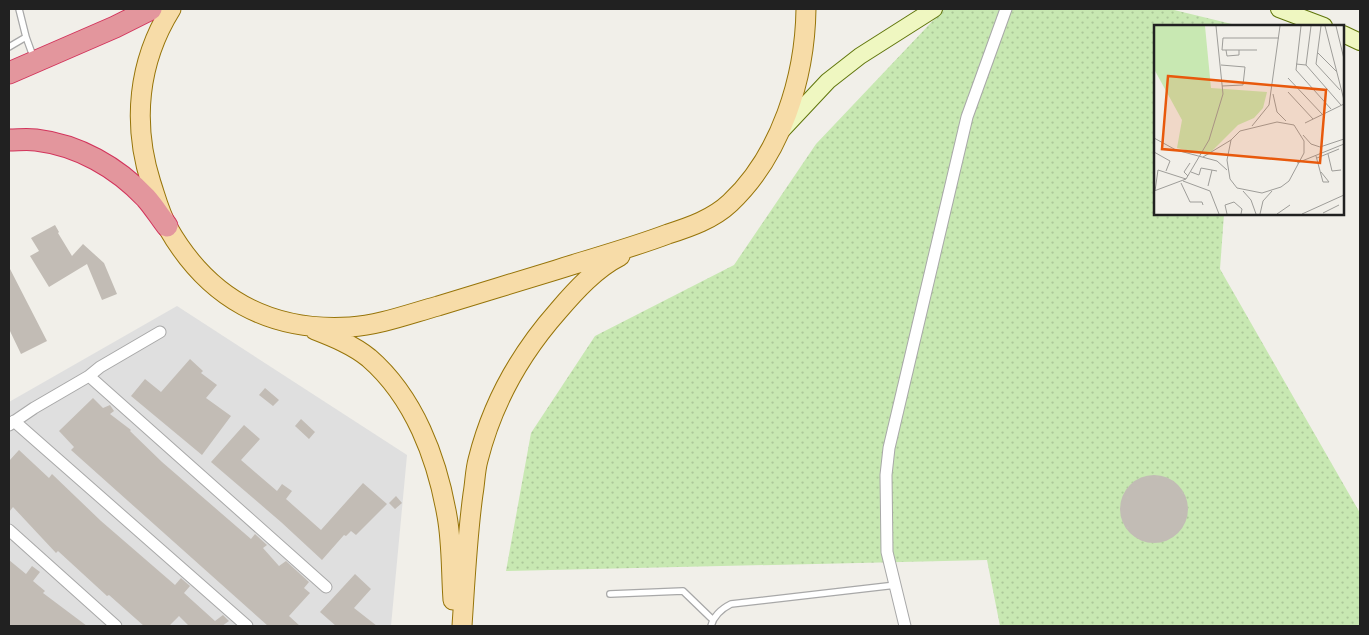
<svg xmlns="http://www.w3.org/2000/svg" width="1369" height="635" font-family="'Work Sans',sans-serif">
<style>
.residential{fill:#dfdfdf}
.grass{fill:url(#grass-dots)}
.building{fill:#c2bcb5}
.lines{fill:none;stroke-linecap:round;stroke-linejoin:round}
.lane-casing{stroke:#a8a8a8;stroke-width:8}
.street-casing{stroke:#a8a8a8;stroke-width:13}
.secondary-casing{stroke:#60760b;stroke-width:18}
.primary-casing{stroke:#967409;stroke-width:21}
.highway-casing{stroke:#d2335b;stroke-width:23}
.lane{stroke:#fff;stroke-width:5.5}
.street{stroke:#fff;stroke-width:11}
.secondary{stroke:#eff7c1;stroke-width:16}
.primary{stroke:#f7dca8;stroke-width:19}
.highway{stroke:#e3969d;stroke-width:21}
.inset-road{fill:none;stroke:#9e9d99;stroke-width:1}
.view{fill:#e8590c;fill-opacity:0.15;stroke:#e8590c;stroke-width:2.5}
.inset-edge{fill:none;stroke:#212121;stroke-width:2.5}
</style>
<defs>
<pattern id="grass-dots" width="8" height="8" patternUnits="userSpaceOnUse" patternTransform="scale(1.25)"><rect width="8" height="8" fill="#c8e8b2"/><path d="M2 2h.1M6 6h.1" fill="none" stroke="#acc799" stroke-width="1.8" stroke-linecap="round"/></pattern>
</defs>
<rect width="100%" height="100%" fill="#f1efe9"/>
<path class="residential" d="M177,306l230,149 -16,171h-382v-224z"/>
<path class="grass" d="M944,9h226l66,16v1h-81v188h69l-4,55 140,244v113h-360l-13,-66 -481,11 25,-138 64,-97 139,-71 82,-121z"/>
<path class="building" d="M55,225l4,7 -1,1 14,23 11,-12 21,19 13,31 -15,6 -15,-36 -38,23 -19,-31 9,-5 -8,-13z
M9,267l38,74 -26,13 -12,-25z
M190,359l13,12 -2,2 16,12 -11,13 25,18 -29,39 -71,-59 14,-17 16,13z
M265,388l14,12 -6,6 -14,-11z
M93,398l10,10 7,-3 4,6 -4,3 21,16 -1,1 32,31 89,77 4,-5 12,11 -4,3 16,18 7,-5 23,21 -5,6 6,5 -21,23 11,10h-32l-197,-176 3,-3 -15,-16z
M301,419l14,13 -6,7 -14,-13z
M244,425l16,14 -19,21 36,31 5,-7 10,7 -6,8 35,31 42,-47 24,21 -31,31 -5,-4 -5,5 -2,-1 -22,25 -41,-38 -70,-60z
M19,450l30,28 3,-4 49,47 74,64 6,-7 1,1 8,7 -6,7 31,28 8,-6 6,6 -7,5h-33l-10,-10 -10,10h-25l-35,-31 -2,1 -49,-45 -2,2 -43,-46 -4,5v-51z
M1120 509a34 34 0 1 1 68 0a34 34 0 1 1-68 0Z
M396,496l6,7 -7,6 -6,-6z
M9,560l17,14 6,-8 8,6 -7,9 12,10 -2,2 44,33h-78z
M355,574l16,15 -17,19 23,18h-41l-16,-14z"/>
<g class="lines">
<defs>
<path id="lane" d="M19,9l7,28 8,22
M9,47l17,-10
M610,594l73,-3 30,29
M711,626c3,-11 10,-17 20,-22l165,-19"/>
<path id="street" d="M89,376l237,211
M14,421l233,205
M9,425l25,-17 55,-32 11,-9 60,-35
M9,530l107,96
M905,626l-18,-74 -1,-77 3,-27 78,-331 39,-108"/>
<path id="secondary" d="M1279,9l45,17
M1343,34l17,8
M783,129l45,-48 32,-25 74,-47"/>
<path id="primary" d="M171,9c-33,53 -39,114 -20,174 5,15 9,31 17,45 40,70 101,104 182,99 30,-2 59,-13 88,-21 39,-12 79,-24 118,-36 37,-12 75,-22 112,-36 22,-7 45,-15 62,-31 51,-48 75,-125 76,-194
M315,330c18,7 38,15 54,28 45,39 68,100 78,158 5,27 4,56 6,84
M462,626c3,-44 5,-88 11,-132 2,-11 2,-23 5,-34 14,-56 42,-106 80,-149 17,-20 38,-43 62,-55"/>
<path id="highway" d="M9,73l106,-46 36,-18
M9,140c9,0 18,-1 27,0 42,5 81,27 110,58 8,9 14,19 21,28"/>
</defs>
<use href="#lane" class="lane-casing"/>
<use href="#street" class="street-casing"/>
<use href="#secondary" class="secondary-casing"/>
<use href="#primary" class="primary-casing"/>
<use href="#highway" class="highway-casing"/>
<use href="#lane" class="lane"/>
<use href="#street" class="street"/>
<use href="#secondary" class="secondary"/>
<use href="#primary" class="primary"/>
<use href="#highway" class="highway"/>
</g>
<g transform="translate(1154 25)">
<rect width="190" height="190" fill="#f1efe9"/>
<path d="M0,1h51l6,62 56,4 -4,16 -9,10 -16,7 -30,30 -31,-7 5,-28 -28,-51z" fill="#c8e8b2"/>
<path class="inset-road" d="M147,1l-5,44 35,39M167,1l-5,38 24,26M171,1l19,74M182,1l8,33M68,25l1,-12h56M68,25h35M72,25l1,6 12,-1v-5M163,27l20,20M142,39l10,1 35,40M67,40l24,2 -2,18 -21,1M152,40l5,-39M134,53l34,36M134,67l25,27M119,69l4,18 9,9M123,97l17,3 10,16v12l-15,28 -8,6 -19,6 -25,-5 -7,-9 -3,-19 4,-20 9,-9zM151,98l39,-19M98,101l17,-21 11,-79M149,110l8,9 9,3 24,-8M0,113l22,12 41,11 10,9M0,127l16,9 -4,10M174,129l4,17 9,-1M162,131l7,26h6l-8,-10M49,132l28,-17M163,133l22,-9M143,138l47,-19M37,147l8,3 2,-7 16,3M34,151l-4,-4 6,-9M29,156l27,10 9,23M27,158l9,19h12l1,3M54,161l4,-16M0,166l32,-12 23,-39 14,-46 -7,-68M1,166l3,-21 28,9M89,166l8,9 5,14M169,188l16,-8M73,189l-2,-9 9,-3 8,7 -1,5M106,189l3,-13 9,-10M123,189l13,-9M148,189l42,-19"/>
<path class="view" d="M14,51l158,14 -6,73 -158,-14z"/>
<rect width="190" height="190" class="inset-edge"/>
</g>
<rect width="1369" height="635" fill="none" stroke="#212121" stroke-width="20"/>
</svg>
